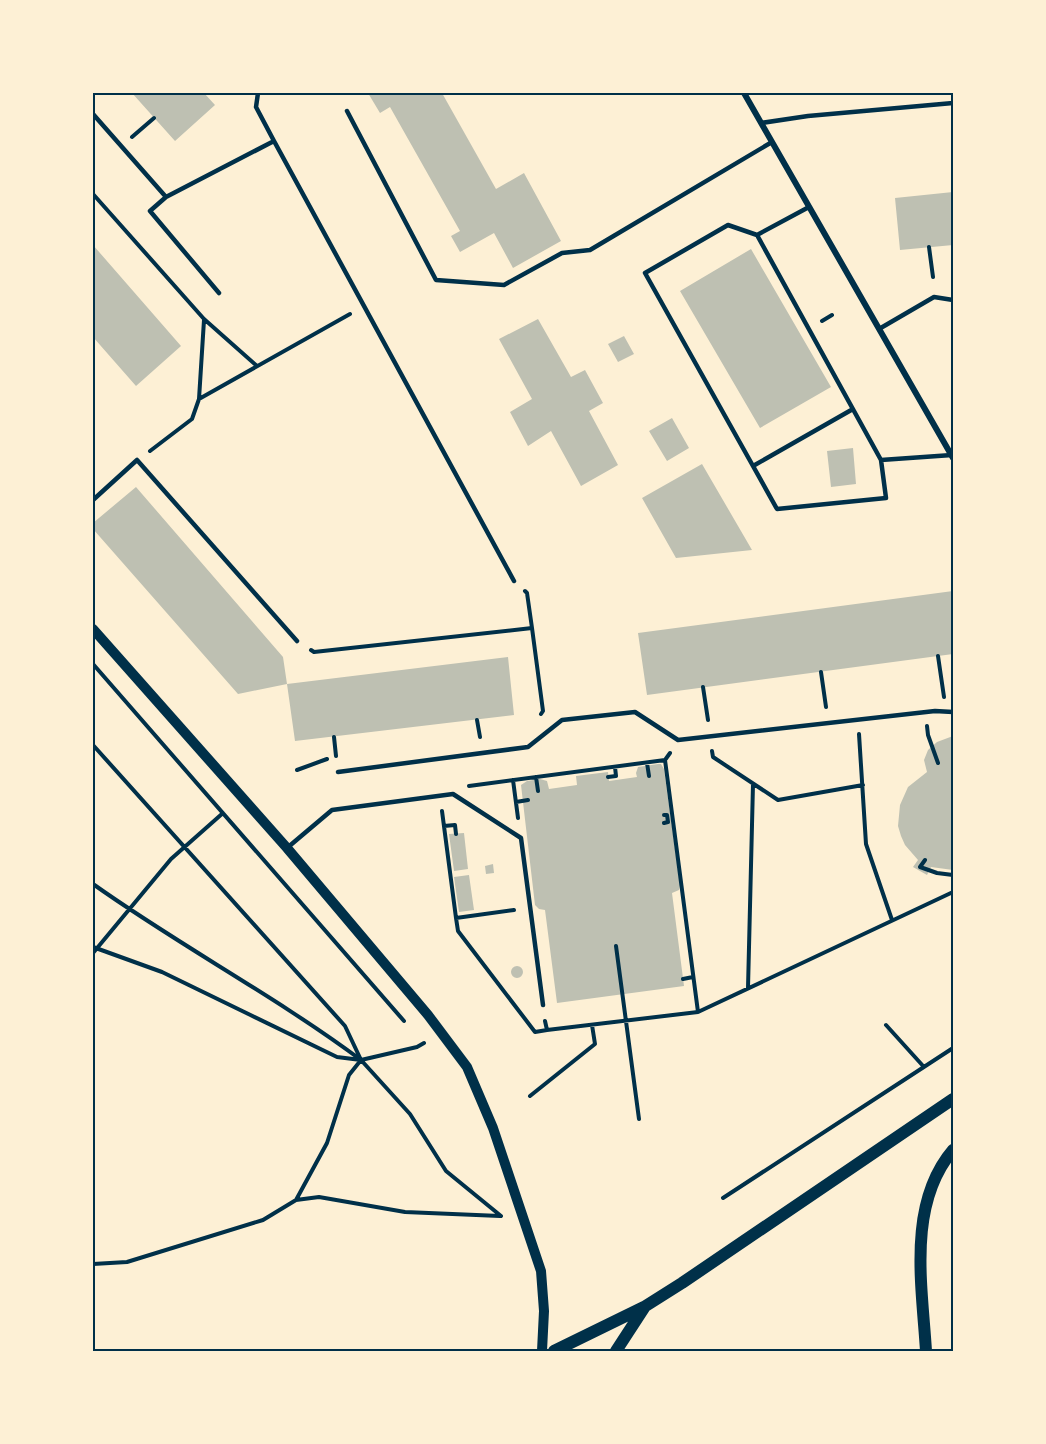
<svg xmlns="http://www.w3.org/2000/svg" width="1046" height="1444" font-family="'Noto Serif',serif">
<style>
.building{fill:#bec0b2}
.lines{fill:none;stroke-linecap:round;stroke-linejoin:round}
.path{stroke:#003049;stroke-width:4}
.service{stroke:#003049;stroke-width:4.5}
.minor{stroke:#003049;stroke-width:6}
.tertiary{stroke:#003049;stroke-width:10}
.secondary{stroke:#003049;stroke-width:12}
.neatline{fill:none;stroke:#003049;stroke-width:2}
</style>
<rect width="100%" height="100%" fill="#fdf0d5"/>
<path class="building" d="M132,93h72l11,12 -40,36z
M368,93h74l54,96 28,-16 37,68 -48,27 -19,-35 -34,19 -9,-16 9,-5 -70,-124 -10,6z
M953,192v53l-53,5 -5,-52z
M93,245l88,101 -45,40 -43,-49z
M751,249l80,138 -71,41 -80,-137z
M538,319l33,58 14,-7 18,33 -14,8 29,54 -37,21 -30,-55 -23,15 -18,-34 22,-13 -33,-60z
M624,336l10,18 -16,8 -10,-18z
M672,418l17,30 -22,13 -18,-30z
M853,448l3,36 -25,3 -4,-36z
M702,464l50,86 -76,8 -34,-60z
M136,487l147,170 4,27 -49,10 -145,-165v-6z
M953,591v63l-306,41 -9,-62z
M508,657l6,58 -219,26 -8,-57z
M953,736v134l-22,-3 -4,8 -14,-8 5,-7 -13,-15 -4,-9 -3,-10 2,-21 8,-18 19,-15 -3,-12 4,-10 9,-8z
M658,764h3l3,5 16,116 -1,5 -7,3 12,93 -127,17 -12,-93 -6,-1 -4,-4 -14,-120 6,-4 13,-2 7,2 2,8 28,-4 -1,-9 32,-4 1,9 28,-4 -1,-4 2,-6z
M464,833l4,36 -14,2 -5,-37z
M493,864l1,9 -8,1 -1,-8z
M469,875l5,35 -15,2 -5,-35z
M511 972a6 6 0 1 1 12 0a6 6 0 1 1-12 0Z"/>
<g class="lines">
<path class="path" d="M132,137l22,-19
M93,194l111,125 53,47
M929,247l4,30
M822,321l10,-6
M199,399l5,-79
M150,451l42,-32 7,-20 151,-85
M525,591l2,2 5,35
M311,650l3,2 218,-24 11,83 -2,3
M938,656l6,41
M93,664l311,357
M821,672l5,35
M703,687l5,33
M477,720l3,17
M927,726l1,9 10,28
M859,734l7,110 26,76
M334,737l2,19
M93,745l252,281 16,34
M712,751l1,6 65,43 85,-15
M670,753l-5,7 33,252
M647,763l2,13
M297,770l30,-11
M536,777l2,14
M608,777l8,-1 -1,-9
M513,780l5,38
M469,786l196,-26
M516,802l12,-2
M442,811l14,107 58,-8
M664,815h3l1,7 -4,1
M444,826l11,-1 1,9
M925,860l-5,7 17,6 16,2
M93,884c87,62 182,112 268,176
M456,918l2,13 77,101 12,-2
M616,946l23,173
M93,947l69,25 175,85 24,3 49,54 36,57 55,45
M93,953l78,-94 52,-46
M683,979l10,-2
M748,988l5,-204
M545,1021l2,9 151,-18 255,-120
M886,1025l38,42
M530,1096l65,-52 -3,-19
M723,1198l230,-150
M296,1200l23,-3 86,15 95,4
M93,1264l34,-2 136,-42 33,-20 31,-57 22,-68 12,-15 56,-13 7,-4"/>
<path class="service" d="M258,93l-2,14 18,34 240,440
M347,111l89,169 68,5 58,-32 28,-3 182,-108
M93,114l73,83 108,-56
M761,123l47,-7 145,-13
M166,197l-16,14 69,82
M809,207l-52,28 -29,-10 -83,48 108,193 100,-57
M757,235l124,225 71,-5
M879,329l55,-32 19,3
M753,466l24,43 109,-11 -5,-38
M93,500l44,-40 160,181
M338,772l190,-25 34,-27 73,-8 43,28 257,-29 18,1
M287,848l45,-38 121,-16 68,44 22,167"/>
<path class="minor" d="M744,93l209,365"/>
<path class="tertiary" d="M93,629l194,219 141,167 39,52 26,61 48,143 3,40 -2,40"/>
<path class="secondary" d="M554,1351l90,-44 38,-24 271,-184
M616,1351l28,-43
M926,1351c-4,-66 -19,-147 27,-201"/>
</g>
<rect width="1046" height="1444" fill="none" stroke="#fdf0d5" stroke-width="189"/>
<rect x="94" y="94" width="858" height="1256" class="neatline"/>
</svg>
